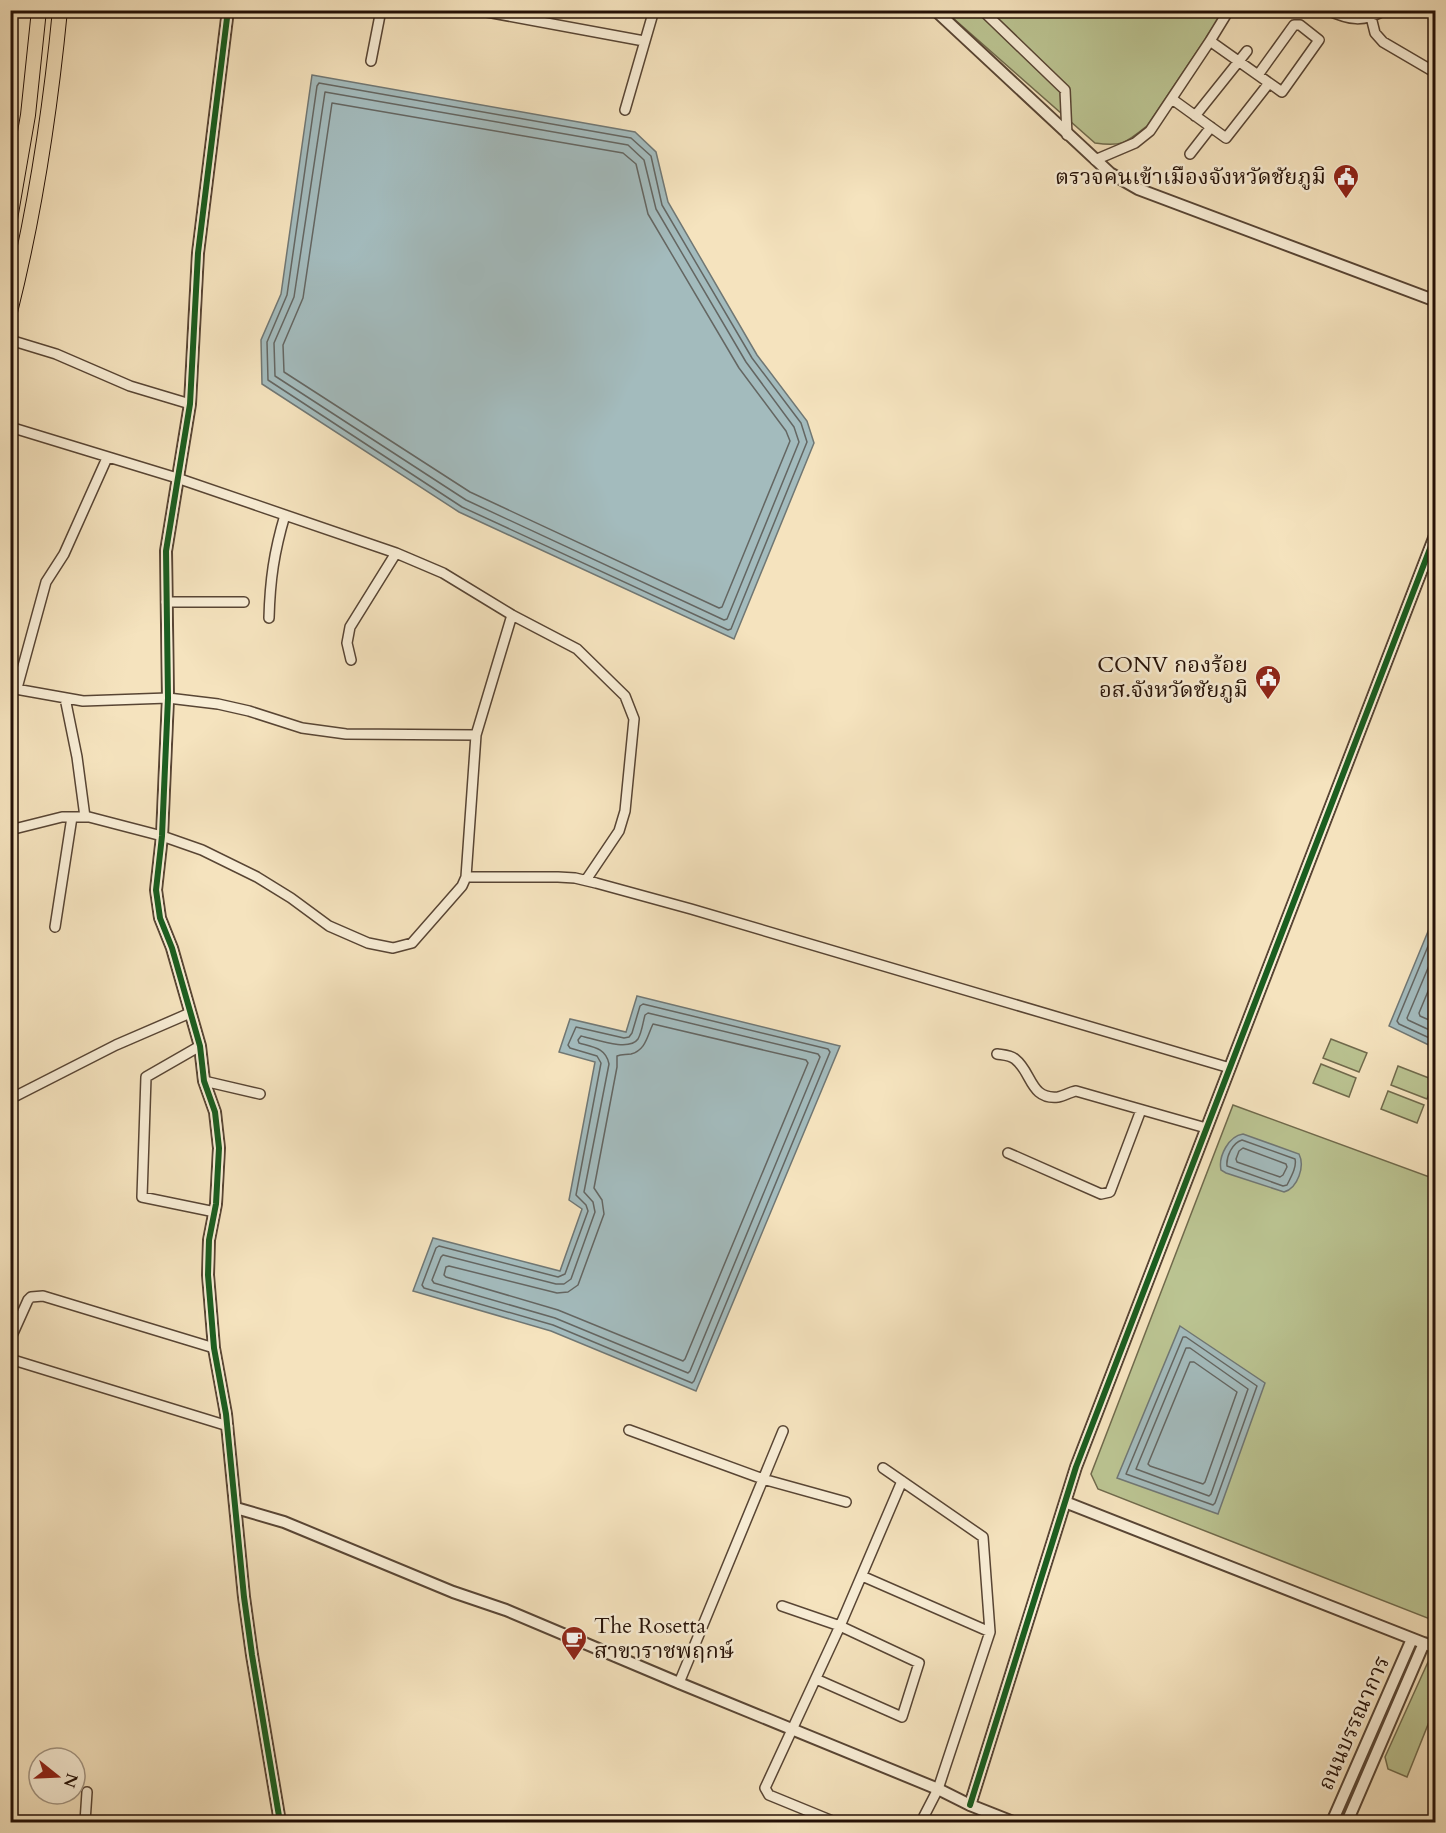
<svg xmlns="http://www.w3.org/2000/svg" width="1446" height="1833" font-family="Cardo,'Noto Serif Thai',serif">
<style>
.green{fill:#bbc492;stroke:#706a4c;stroke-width:1.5}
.water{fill:#a3bbbd;stroke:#707774;stroke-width:1.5}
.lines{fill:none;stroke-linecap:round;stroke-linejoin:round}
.shore{stroke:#646662;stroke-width:1.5}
.minor-casing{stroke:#584534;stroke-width:12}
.tertiary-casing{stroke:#584534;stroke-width:14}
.primary-casing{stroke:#241006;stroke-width:16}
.minor{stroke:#f8edd5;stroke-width:9}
.tertiary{stroke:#f8edd5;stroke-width:10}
.primary{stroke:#f5e3be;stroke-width:14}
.cycleway-casing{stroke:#f8edd5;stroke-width:10}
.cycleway{stroke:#1b5e20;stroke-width:6}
.labels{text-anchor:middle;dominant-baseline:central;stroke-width:5;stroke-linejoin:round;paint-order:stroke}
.poi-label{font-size:22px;fill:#241006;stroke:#f8edd5;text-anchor:end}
.street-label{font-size:22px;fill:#241006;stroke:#f8edd5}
</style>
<rect width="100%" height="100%" fill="#f5e3be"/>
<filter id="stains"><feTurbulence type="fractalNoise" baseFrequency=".00333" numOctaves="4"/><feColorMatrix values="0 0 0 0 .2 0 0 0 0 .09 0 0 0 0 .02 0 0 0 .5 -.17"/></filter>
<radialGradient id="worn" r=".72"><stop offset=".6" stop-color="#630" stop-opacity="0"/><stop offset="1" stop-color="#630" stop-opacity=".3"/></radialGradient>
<path class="green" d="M945,11h279l-77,115c-21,17 -25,21 -52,17z
M1331,1039l36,14 -8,19 -36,-14z
M1321,1064l35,14 -7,19 -36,-14z
M1398,1066l36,14 -7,19 -36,-14z
M1388,1091l36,14 -7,18 -36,-14z
M1233,1105l202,74v442l-337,-132 -7,-15z
M1435,1658v49l-28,70 -19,-8 -3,-12 43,-95z"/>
<path class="water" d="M312,75l323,57 21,20 12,50 89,153 50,66 7,22 -80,196 -275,-127 -197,-128 -1,-44 20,-46z
M1429,929l6,3v116l-46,-22z
M637,996l203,50 -144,345 -145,-60 -138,-40 20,-53 127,33 22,-62 -13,-9 26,-138 -36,-10 11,-33 56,13z
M1243,1134l56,20c6,12 -1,34 -15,38l-58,-19 -5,-3c-3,-14 8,-34 22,-36z
M1180,1326l85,57 -47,131 -101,-36z"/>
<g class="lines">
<path class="shore" d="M319,83l312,55 20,18 11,49 90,153 49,65 6,19 -76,187 -3,1 -266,-123 -194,-127 -1,-38 20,-47 30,-209z
M325,92l303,53 16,15 12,49 90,153 48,65 5,15 -72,177 -3,1 -258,-120 -191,-124 -1,-33 20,-46z
M332,103l291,50 13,11 12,50 91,154 47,63 4,10 -68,166 -3,1 -249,-116 -186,-120 -1,-27 20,-47z
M1436,937l-5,2 -34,82 2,3 37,17
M1436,949l-29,69 1,2 28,13
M1436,972l-17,41 1,3 16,7
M643,1004l185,45 2,3 -136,329 -2,2 -139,-58 -129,-37 -2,-3 14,-37 3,-2 119,31 7,-3 23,-63 -2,-6 -10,-10 25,-132 -4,-7 -27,-8 -2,-3 8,-18 48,11 5,-1 3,-4 8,-27z
M648,1013l170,41 2,3 -130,314 -2,2 -133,-55 -121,-35 -2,-3 9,-23 2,-2 113,29h8l7,-5 24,-67 -2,-10 -9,-10 25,-128c-3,-16 -16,-17 -30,-21l-1,-3 3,-4c14,3 48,16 57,3 4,-7 5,-17 7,-24z
M653,1024l153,36 2,3 -123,296 -2,2 -125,-51 -112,-33 -2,-2 2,-8 3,-1 108,27 11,-1 10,-7 26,-71 -2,-14 -8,-12 23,-121v-11c5,-2 8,-1 14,-2 15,-4 16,-18 22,-30z
M1242,1140l53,19c2,8 -4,18 -8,26l-4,1 -56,-20c-1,-9 5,-23 15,-26z
M1243,1148l43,16 1,3 -4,8 -3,2 -43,-15 -1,-3 3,-8z
M1183,1337h3l71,49 -42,117 -2,2 -87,-31z
M1186,1348h4l58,41 -37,105 -2,2 -73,-27z
M1190,1362h4l43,30 -32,90 -2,2 -53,-18 -2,-2z"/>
<defs>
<path id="minor" d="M476,10l168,31
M982,10l83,80 2,45
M1327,10c22,10 36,13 58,0
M1371,17l4,16 8,9 53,31
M1210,41l72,51 37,-52 -19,-15h-6l-36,50
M371,61l10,-51
M1172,99l54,39 43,-55
M625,110l29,-100
M1195,116l52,-65
M1190,154l21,-27
M1095,160l40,-17 15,-12 60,-90 19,-31
M10,340l46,14 74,32 60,18
M10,427l167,51 219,75 47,20 69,42 65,34 48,47 9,23 -9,92 -6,20 -33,49
M166,602h78
M269,618c1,-38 5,-66 16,-103
M351,660l-4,-17 3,-16 46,-74
M10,688l73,13 85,-3 50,6 31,7 53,17 44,6 130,1
M17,688l29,-106 18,-28 43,-96
M65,698l12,59 8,60
M10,830l52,-13h27l73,19 40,14 55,27 34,21 38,28 39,17 25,5 19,-5 50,-57 4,-9 10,-142 36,-120
M466,877h92l17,1 21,5 95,26 539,159
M55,927l17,-110
M200,1046l-54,31 -4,120 73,15
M997,1054c6,1 13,1 18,5 17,13 15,41 43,38 6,-1 12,-5 18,-6l130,37
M204,1081l56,13
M10,1099l106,-54 74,-32
M1008,1153l93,41 9,-2 31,-82
M10,1340l18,-40 3,-3 12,-1 171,52
M10,1359l218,67
M629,1430l134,49 83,23
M883,1468l100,69 7,95 -52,157 -17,33
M862,1576l128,56
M782,1606l58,20 79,37 -17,54 -86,-38
M679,1683l104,-252
M830,1820l-61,-25 -4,-7 75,-162 62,-145
M74,1822h11l2,-30"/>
<path id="tertiary" d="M228,10l-30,243 -8,151 -24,147 2,147 -6,138 -6,54 4,28 12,30 28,98 4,35 11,31 4,36 -3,56 -7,36 -1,35 6,73 12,66 18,183 8,58 28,167
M935,10l175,163 28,16 298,112
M1065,1502l371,146
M236,1508l48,14 169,70 53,18 173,73 259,106 32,16 43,17
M970,1805l106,-338 360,-934
M1332,1822l80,-183
M1347,1822l77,-179"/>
<path id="primary" d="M10,219l18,-104 11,-105
M10,312c25,-99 40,-199 50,-302"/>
</defs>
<use href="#minor" class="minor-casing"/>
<use href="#tertiary" class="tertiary-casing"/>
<use href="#primary" class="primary-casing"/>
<use href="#minor" class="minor"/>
<use href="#tertiary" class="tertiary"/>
<use href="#primary" class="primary"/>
<defs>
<path id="cycleway" d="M228,10l-30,243 -8,151 -24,147 2,147 -6,138 -6,54 4,28 12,30 28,98 4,35 11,31 4,36 -3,56 -7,36 -1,35 6,73 12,66 18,183 8,58 28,167
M970,1805l106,-338 360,-934"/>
</defs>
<use href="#cycleway" class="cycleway-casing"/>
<use href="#cycleway" class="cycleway"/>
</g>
<defs>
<symbol id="civic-pin" viewBox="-11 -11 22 30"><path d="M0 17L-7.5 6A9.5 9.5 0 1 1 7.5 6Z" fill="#8f2418" stroke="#f8edd5"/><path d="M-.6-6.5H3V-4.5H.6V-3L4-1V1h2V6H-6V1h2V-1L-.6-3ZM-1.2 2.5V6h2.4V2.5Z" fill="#fff"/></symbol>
<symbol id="cafe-pin" viewBox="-11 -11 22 30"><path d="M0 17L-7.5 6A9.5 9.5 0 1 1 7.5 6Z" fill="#8f2418" stroke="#f8edd5"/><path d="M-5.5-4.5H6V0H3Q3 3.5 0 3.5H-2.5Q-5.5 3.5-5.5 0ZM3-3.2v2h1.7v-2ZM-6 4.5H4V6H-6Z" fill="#fff"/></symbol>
</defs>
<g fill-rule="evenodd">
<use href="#civic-pin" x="1331" y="162" width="30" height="40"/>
<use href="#civic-pin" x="1253" y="663" width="30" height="40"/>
<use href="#cafe-pin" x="559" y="1624" width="30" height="40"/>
</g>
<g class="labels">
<g class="poi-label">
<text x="1326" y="177">ตรวจคนเข้าเมืองจังหวัดชัยภูมิ</text>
<text x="1248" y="665">CONV กองร้อย<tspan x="1248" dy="25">อส.จังหวัดชัยภูมิ</tspan></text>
<text x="594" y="1626" text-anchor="start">The Rosetta<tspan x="594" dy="25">สาขาราชพฤกษ์</tspan></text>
</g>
<g class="street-label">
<text transform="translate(1354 1723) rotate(-66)">ถนนบรรณาการ</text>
</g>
</g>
<rect width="1446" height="1833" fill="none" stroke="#f5e3be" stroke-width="36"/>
<rect x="12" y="12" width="1422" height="1809" fill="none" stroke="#241006" stroke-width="3"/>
<rect x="18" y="18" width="1410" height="1797" fill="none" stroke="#241006" stroke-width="1.5"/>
<g transform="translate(57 1776) rotate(108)"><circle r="28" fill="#f8edd5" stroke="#a39582" stroke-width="1.5"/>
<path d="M0-4.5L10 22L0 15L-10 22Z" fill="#8f2418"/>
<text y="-9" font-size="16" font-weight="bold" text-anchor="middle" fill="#241006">N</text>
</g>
<rect width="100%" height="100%" filter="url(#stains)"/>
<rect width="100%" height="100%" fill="url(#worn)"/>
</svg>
